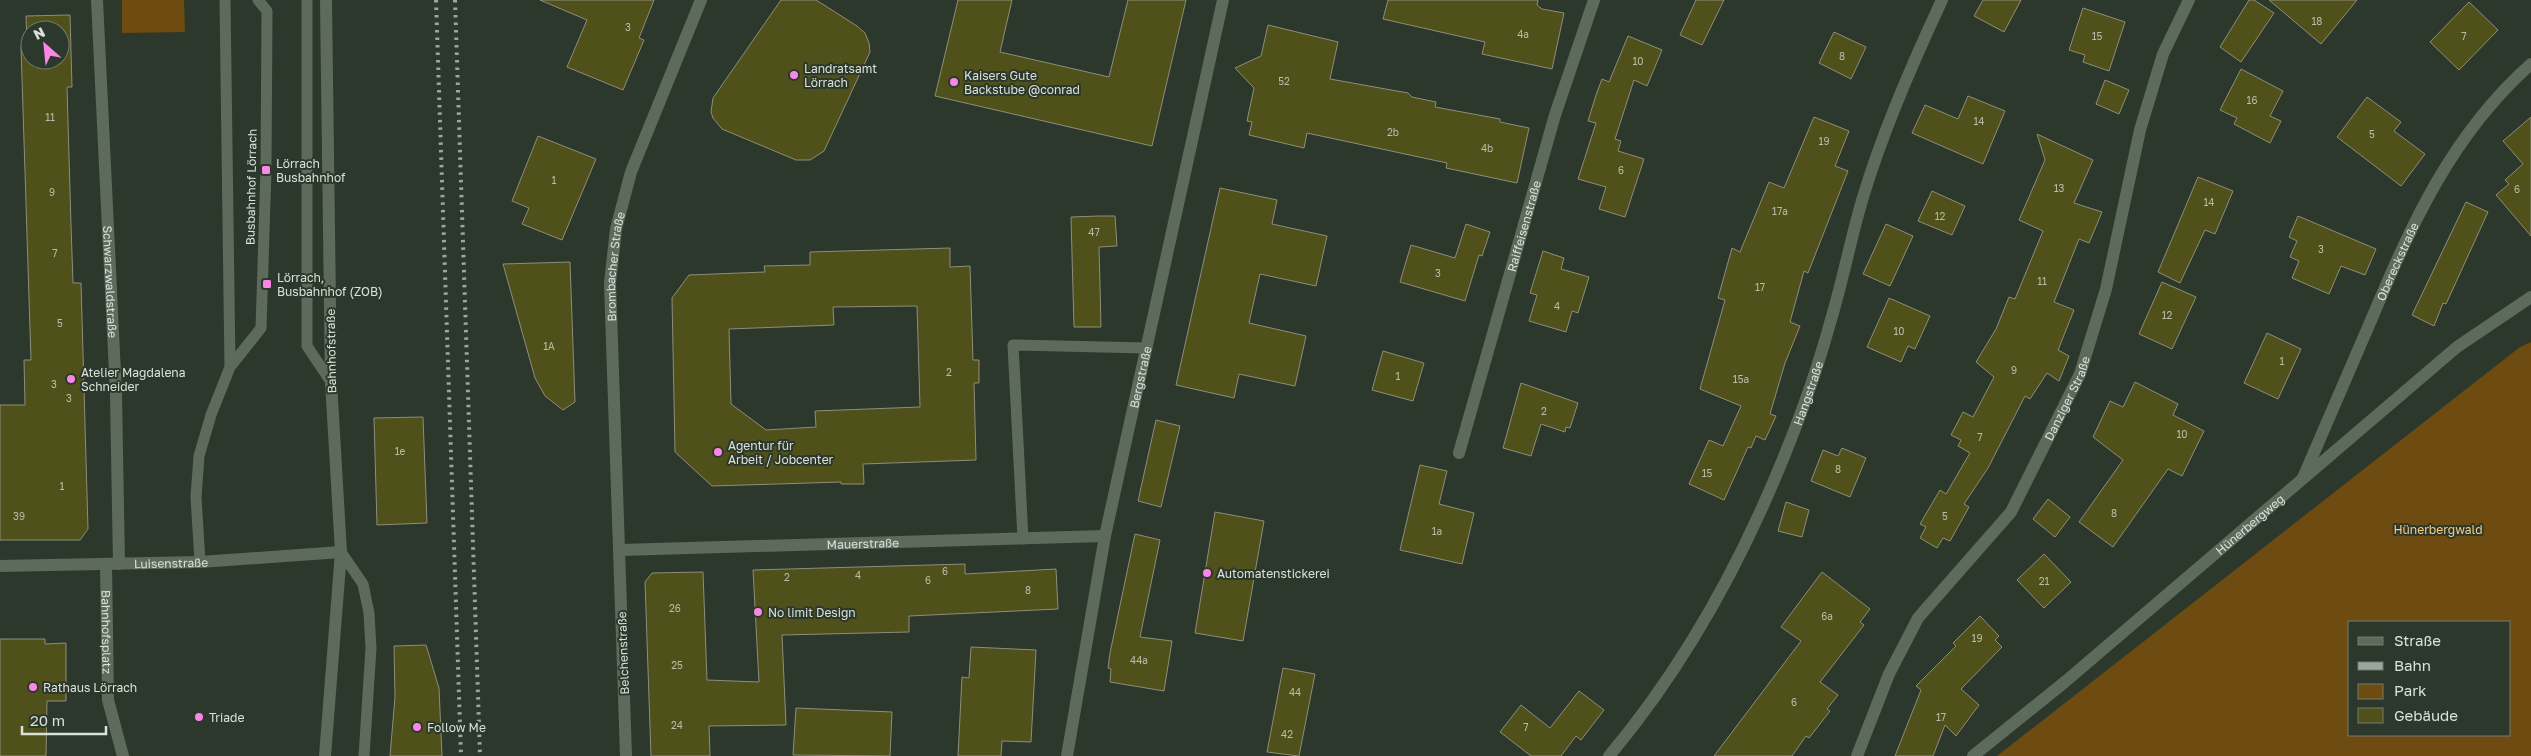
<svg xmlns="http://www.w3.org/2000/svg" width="2531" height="756" font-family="'Golos Text',sans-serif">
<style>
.green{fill:#6e4b10;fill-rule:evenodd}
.building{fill:#50501a;stroke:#8d8e7c;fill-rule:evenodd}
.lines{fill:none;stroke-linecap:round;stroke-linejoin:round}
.lane{stroke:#5d6b5d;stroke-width:11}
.street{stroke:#5d6b5d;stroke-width:12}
.secondary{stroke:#5d6b5d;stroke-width:12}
.rail{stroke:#9da69c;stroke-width:4;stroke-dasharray:2.5 5;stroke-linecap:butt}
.poi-dot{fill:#fa87e7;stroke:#2c382b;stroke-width:2}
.labels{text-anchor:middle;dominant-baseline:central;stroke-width:4;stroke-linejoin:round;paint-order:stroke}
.number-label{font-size:10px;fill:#b8bda9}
.poi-label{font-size:12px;fill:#dae1d9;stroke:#2c382b;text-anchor:start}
.street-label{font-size:12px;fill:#dae1d9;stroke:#2c382b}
.park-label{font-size:12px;fill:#facc8a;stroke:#2c382b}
</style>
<rect width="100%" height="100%" fill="#2c382b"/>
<path class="green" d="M122,0h62l1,32 -63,1z
M2531,342v414h-534l523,-409zM2350,622h160v113h-160z"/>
<path class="building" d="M540,0h114l-15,38 5,2 -21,50 -56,-23 20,-47z
M781,0h35l41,26 8,7 4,10 1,9 -46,99 -14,9h-14l-74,-31 -9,-11 -2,-6 2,-14z
M958,0h54l-12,52 109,25 19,-77h58l-34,146 -217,-50z
M1388,0h150l-1,5 5,4 22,4 -12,56 -70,-15 3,-12 -102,-23z
M1696,0h28l-22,45 -22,-10z
M1983,0h38l-17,32 -30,-16z
M2249,0h5l20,13 -33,49 -21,-15z
M2269,0h88l-36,44z
M2469,2l29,28 -39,40 -29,-28z
M2083,8l42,14 -16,49 -26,-9 2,-7 -16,-5z
M70,15l2,72h-5l4,138 2,58h8l7,246 -8,11h-80v-135h25l-1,-45h7l-10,-313 6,-1 -1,-30zM30,30h30v30h-30z
M1268,25l70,17 -8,37 78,14 4,4 24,5 -1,5 65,12v3l29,6 -12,55 -71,-15 1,-5 -140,-30 -3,15 -55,-13 3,-13 -5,-1 7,-33 -19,-20 26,-12z
M1834,32l32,15 -15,32 -32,-16z
M1628,36l34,14 -15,36 -13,-6 -19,59 6,2 -3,10 26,8 -19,58 -26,-8 7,-22 -28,-8 18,-56 -8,-2 8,-26 6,-16 7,3z
M2241,69l42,22 -13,25 11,5 -11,22 -36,-19 3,-6 -17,-8z
M2105,80l24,10 -10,24 -23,-10z
M1968,96l37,15 -22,53 -71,-31 13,-28 33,14z
M2367,97l34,25 -7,9 31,23 -24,32 -64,-49z
M1814,117l35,14 -14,35 13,5 -40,102 -4,-2 -14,51 10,4 -15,37 -15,51 6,2 -11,24 -9,-4 -5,12 -3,-1 -24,53 -35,-16 20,-44 14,6 18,-40 -41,-17 25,-89 -7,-2 14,-50 8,4 29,-70 15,6z
M2531,117v119l-35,-41 13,-11 -4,-4 18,-16 -20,-23z
M2037,134l56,26 -19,43 28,9 -13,31 -10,-4 -25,63 20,8 -16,40 11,6 -10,25 -12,-8 -17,26 -5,-3 -37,72 -24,36 5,3 -19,34 -7,-3 -6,10 -17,-10 6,-11 -6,-3 20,-34 6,4 24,-41 -12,-7 3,-6 -10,-5 12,-23 10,5 21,-40 -18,-15 20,-33 13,-32 6,2 28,-68 -24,-11 26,-60z
M538,136l58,23 -34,81 -40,-16 7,-16 -17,-7z
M2198,177l35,14 -18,43 -10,-4 -25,53 -22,-11z
M1220,188l57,12 -5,24 55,12 -11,50 -56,-12 -11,49 57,13 -11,50 -56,-12 -5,24 -58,-13z
M1932,191l33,15 -13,29 -34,-14z
M2466,202l22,10 -42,92 -3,-1 -9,23 -22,-11z
M1099,216h16l2,30 -18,1 2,80h-27l-3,-110z
M2298,216l78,33 -11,26 -24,-9 -12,28 -37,-16 7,-17 -9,-4 7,-16 -8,-4z
M1466,224l24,8 -8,24 -3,-1 -14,46 -65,-19 11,-37 44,13z
M1886,224l27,12 -23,50 -27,-12z
M950,248v19l20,-1 3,94h6v23h-5l2,77 -113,4 1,20h-23v-2l-129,4 -37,-34 -3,-154 17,-23 76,-3 -1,-6 46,-1v-13zM917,306l3,101 -105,4 1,16 -50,3 -35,-26 -2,-75 105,-4 -1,-18z
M1543,251l21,7 -3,11 28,8 -11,36 -6,-2 -6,21 -37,-11 8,-26 -7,-2z
M570,262l5,140 -12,8 -18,-14 -10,-18 -32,-114z
M2162,282l34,15 -24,52 -33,-15z
M1889,298l41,18 -15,33 -7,-3 -7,16 -34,-15z
M2267,333l34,16 -23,50 -34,-16z
M1383,351l41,12 -11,38 -41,-11z
M2135,382l43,22 -5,11 31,16 -22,45 -14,-7 -55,78 -34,-25 44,-62 -30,-23 17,-36 13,6z
M1521,383l57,20 -8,25 -4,-1 -1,5 -24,-8 -10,32 -28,-8z
M423,417l4,106 -50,2 -3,-107z
M1156,420l24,6 -19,81 -23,-6z
M1842,448l24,10 -16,39 -39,-16 12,-31 15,6z
M1420,465l27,6 -8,33 35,9 -12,51 -62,-14z
M2048,499l22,18 -15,20 -22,-18z
M1786,502l23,8 -7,27 -24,-6z
M1215,512l49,9 -21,120 -48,-8z
M1135,534l25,6 -20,97 32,4 -8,50 -54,-9 1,-13 -3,-1 2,-15z
M2044,554l27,28 -27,26 -27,-28z
M965,564v10l91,-5 2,40 -149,7v16l-127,3 4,90 -77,1 1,30h-59l-6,-174 7,-9 51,-1 4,108 52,2 -6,-112z
M1822,572l48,37 -10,13 4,3 -44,57 18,13 -11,14 3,2 -21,27 -3,-2 -14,20h-78l87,-115 -20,-14z
M1980,616l19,20 -4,4 7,7 -41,42 18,16 -23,31 -11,-11 -12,31h-38l26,-66 -5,-4 40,-40 -3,-3z
M0,639h45v5l21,-1v58h-19l-1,55h-46z
M426,645l13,43 3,68h-52l5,-59 -1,-51z
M971,647l65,3 -5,92 -29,-1 -1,15h-43l4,-79 7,1z
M1283,668l32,6 -16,82 -32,-4z
M1579,691l25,19 -23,30 -5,-4 -15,20h-30l-31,-24 21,-27 29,23z
M796,708l96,4 -2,44 -97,-1z"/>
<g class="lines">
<path class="lane" d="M225,0l5,367
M307,0v346l24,36
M1023,539l-10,-194 133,3
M341,552l22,32 6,29 2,35 -7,108
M200,562l-4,-65 3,-41 12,-41 19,-48 31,-39 5,-158 1,-159 -9,-11"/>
<g class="street">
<path id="s1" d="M97,0l19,394 3,170"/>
<path id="s2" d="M1459,453l96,-338 39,-115"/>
<path id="s3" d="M2303,478c23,-53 46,-107 69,-160 40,-95 80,-184 159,-254"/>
<path id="s4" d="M621,550l484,-14"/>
<path id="s5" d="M106,564l2,136 15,56"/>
<path id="s6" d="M0,566l200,-4 141,-10"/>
<path id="s7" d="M1067,756l38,-220 118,-536"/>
<path id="s8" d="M1609,756c75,-89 133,-195 176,-302 17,-42 33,-87 45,-131 13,-42 21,-87 34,-129 20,-66 49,-132 78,-194"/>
<path id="s9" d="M1857,756l32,-82 29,-56 93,-106 69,-138 26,-85 34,-159 23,-76 26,-54"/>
<path id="s10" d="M1973,756l93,-75 391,-334 74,-50"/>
</g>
<g class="secondary">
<path d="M325,756l16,-204 -10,-170 -5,-382"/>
<path id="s11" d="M626,756l-16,-473 6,-54 15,-57 70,-172"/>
</g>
<path class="rail" d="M436,0l25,756
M455,0l25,756"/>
</g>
<g class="poi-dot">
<circle cx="794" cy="75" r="5"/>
<circle cx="954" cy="82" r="5"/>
<rect x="261" y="165" width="10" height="10" rx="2.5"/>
<rect x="262" y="279" width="10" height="10" rx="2.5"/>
<circle cx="71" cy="379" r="5"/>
<circle cx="718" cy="452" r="5"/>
<circle cx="1207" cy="573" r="5"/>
<circle cx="758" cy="612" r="5"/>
<circle cx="33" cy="687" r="5"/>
<circle cx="199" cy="717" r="5"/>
<circle cx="417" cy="727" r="5"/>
</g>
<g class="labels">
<g class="number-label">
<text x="2317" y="21">18</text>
<text x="628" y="27">3</text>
<text x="1523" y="34">4a</text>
<text x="2097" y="36">15</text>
<text x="2464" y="36">7</text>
<text x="1842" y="56">8</text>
<text x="1638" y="61">10</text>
<text x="1284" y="81">52</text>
<text x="2252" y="100">16</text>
<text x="50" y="117">11</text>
<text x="1979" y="121">14</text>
<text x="1393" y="132">2b</text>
<text x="2372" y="134">5</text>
<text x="1824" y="141">19</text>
<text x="1487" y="148">4b</text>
<text x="1621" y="170">6</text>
<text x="554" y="180">1</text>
<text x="2059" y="188">13</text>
<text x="2517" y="189">6</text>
<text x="52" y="192">9</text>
<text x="2209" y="202">14</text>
<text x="1780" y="211">17a</text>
<text x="1940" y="216">12</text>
<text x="1094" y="232">47</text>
<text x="2321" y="249">3</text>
<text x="55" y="253">7</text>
<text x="1438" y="273">3</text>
<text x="2042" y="281">11</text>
<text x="1760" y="287">17</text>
<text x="1557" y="306">4</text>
<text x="2167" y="315">12</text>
<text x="60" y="323">5</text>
<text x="1899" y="331">10</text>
<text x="549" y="346">1A</text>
<text x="2282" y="361">1</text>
<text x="2014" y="370">9</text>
<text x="949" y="372">2</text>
<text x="1398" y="376">1</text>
<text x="1741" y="379">15a</text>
<text x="54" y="384">3</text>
<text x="69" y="398">3</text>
<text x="1544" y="411">2</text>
<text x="2182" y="434">10</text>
<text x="1980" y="437">7</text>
<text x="400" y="451">1e</text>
<text x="1838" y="469">8</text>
<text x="1707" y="473">15</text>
<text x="62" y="486">1</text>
<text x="2114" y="513">8</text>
<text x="19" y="516">39</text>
<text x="1945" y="516">5</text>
<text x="1437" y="531">1a</text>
<text x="945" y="571">6</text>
<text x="858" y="575">4</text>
<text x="787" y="577">2</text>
<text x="928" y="580">6</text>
<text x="2044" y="581">21</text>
<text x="1028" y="590">8</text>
<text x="675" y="608">26</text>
<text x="1827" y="616">6a</text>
<text x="1977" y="638">19</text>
<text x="1139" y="660">44a</text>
<text x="677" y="665">25</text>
<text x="1295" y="692">44</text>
<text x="1794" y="702">6</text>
<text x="1941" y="717">17</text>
<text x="677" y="725">24</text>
<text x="1526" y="727">7</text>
<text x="1287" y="734">42</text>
</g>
<g class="poi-label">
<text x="804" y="68">Landratsamt<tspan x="804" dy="14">Lörrach</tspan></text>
<text x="964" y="75">Kaisers Gute<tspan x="964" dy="14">Backstube @conrad</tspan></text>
<text x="276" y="163">Lörrach<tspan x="276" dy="14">Busbahnhof</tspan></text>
<text x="277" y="277">Lörrach,<tspan x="277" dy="14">Busbahnhof (ZOB)</tspan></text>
<text x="81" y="372">Atelier Magdalena<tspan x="81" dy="14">Schneider</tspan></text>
<text x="728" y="445">Agentur für<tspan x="728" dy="14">Arbeit / Jobcenter</tspan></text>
<text x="1217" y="573">Automatenstickerei</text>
<text x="768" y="612">No limit Design</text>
<text x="43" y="687">Rathaus Lörrach</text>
<text x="209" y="717">Triade</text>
<text x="427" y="727">Follow Me</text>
</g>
<g class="street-label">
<text transform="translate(251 187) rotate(-89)">Busbahnhof Lörrach</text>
<text stroke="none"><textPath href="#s2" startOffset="236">Raiffeisenstraße</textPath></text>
<text stroke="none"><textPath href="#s3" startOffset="236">Obereckstraße</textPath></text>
<text stroke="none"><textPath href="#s11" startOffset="490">Brombacher Straße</textPath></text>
<text stroke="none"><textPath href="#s1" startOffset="282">Schwarzwaldstraße</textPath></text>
<text transform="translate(331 351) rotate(-91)">Bahnhofstraße</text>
<text stroke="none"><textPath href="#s7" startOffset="386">Bergstraße</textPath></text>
<text stroke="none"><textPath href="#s8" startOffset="416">Hangstraße</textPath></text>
<text stroke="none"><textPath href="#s9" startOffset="419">Danziger Straße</textPath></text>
<text stroke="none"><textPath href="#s10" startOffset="361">Hünerbergweg</textPath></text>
<text stroke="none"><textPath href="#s4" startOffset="242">Mauerstraße</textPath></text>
<text stroke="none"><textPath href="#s6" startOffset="171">Luisenstraße</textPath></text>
<text stroke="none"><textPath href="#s5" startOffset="68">Bahnhofsplatz</textPath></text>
<text transform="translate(623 653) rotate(-92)">Belchenstraße</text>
</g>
<g class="park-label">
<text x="2438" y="529">Hünerbergwald</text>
</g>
</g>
<rect x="2348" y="621" width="162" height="115" fill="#2c382b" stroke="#727c71"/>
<rect x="2358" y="637" width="25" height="8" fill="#5d6b5d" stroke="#727c71"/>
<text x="2394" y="646" font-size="15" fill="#dae1d9">Straße</text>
<rect x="2358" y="662" width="25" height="8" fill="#9da69c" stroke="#727c71"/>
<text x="2394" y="671" font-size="15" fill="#dae1d9">Bahn</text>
<rect x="2358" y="684" width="25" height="15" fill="#6e4b10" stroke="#727c71"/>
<text x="2394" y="696" font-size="15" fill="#dae1d9">Park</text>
<rect x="2358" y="708" width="25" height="15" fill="#50501a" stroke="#727c71"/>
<text x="2394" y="721" font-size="15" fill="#dae1d9">Gebäude</text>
<g transform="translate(45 45) rotate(333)"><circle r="24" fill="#2c382b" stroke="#727c71"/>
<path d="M0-4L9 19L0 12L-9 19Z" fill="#fa87e7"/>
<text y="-8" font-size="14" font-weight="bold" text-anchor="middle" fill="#dae1d9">N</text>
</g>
<path d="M22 726v8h84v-8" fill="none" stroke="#dae1d9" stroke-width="2.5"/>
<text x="30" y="726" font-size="15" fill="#dae1d9" stroke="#2c382b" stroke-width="4" paint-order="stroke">20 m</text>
</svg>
